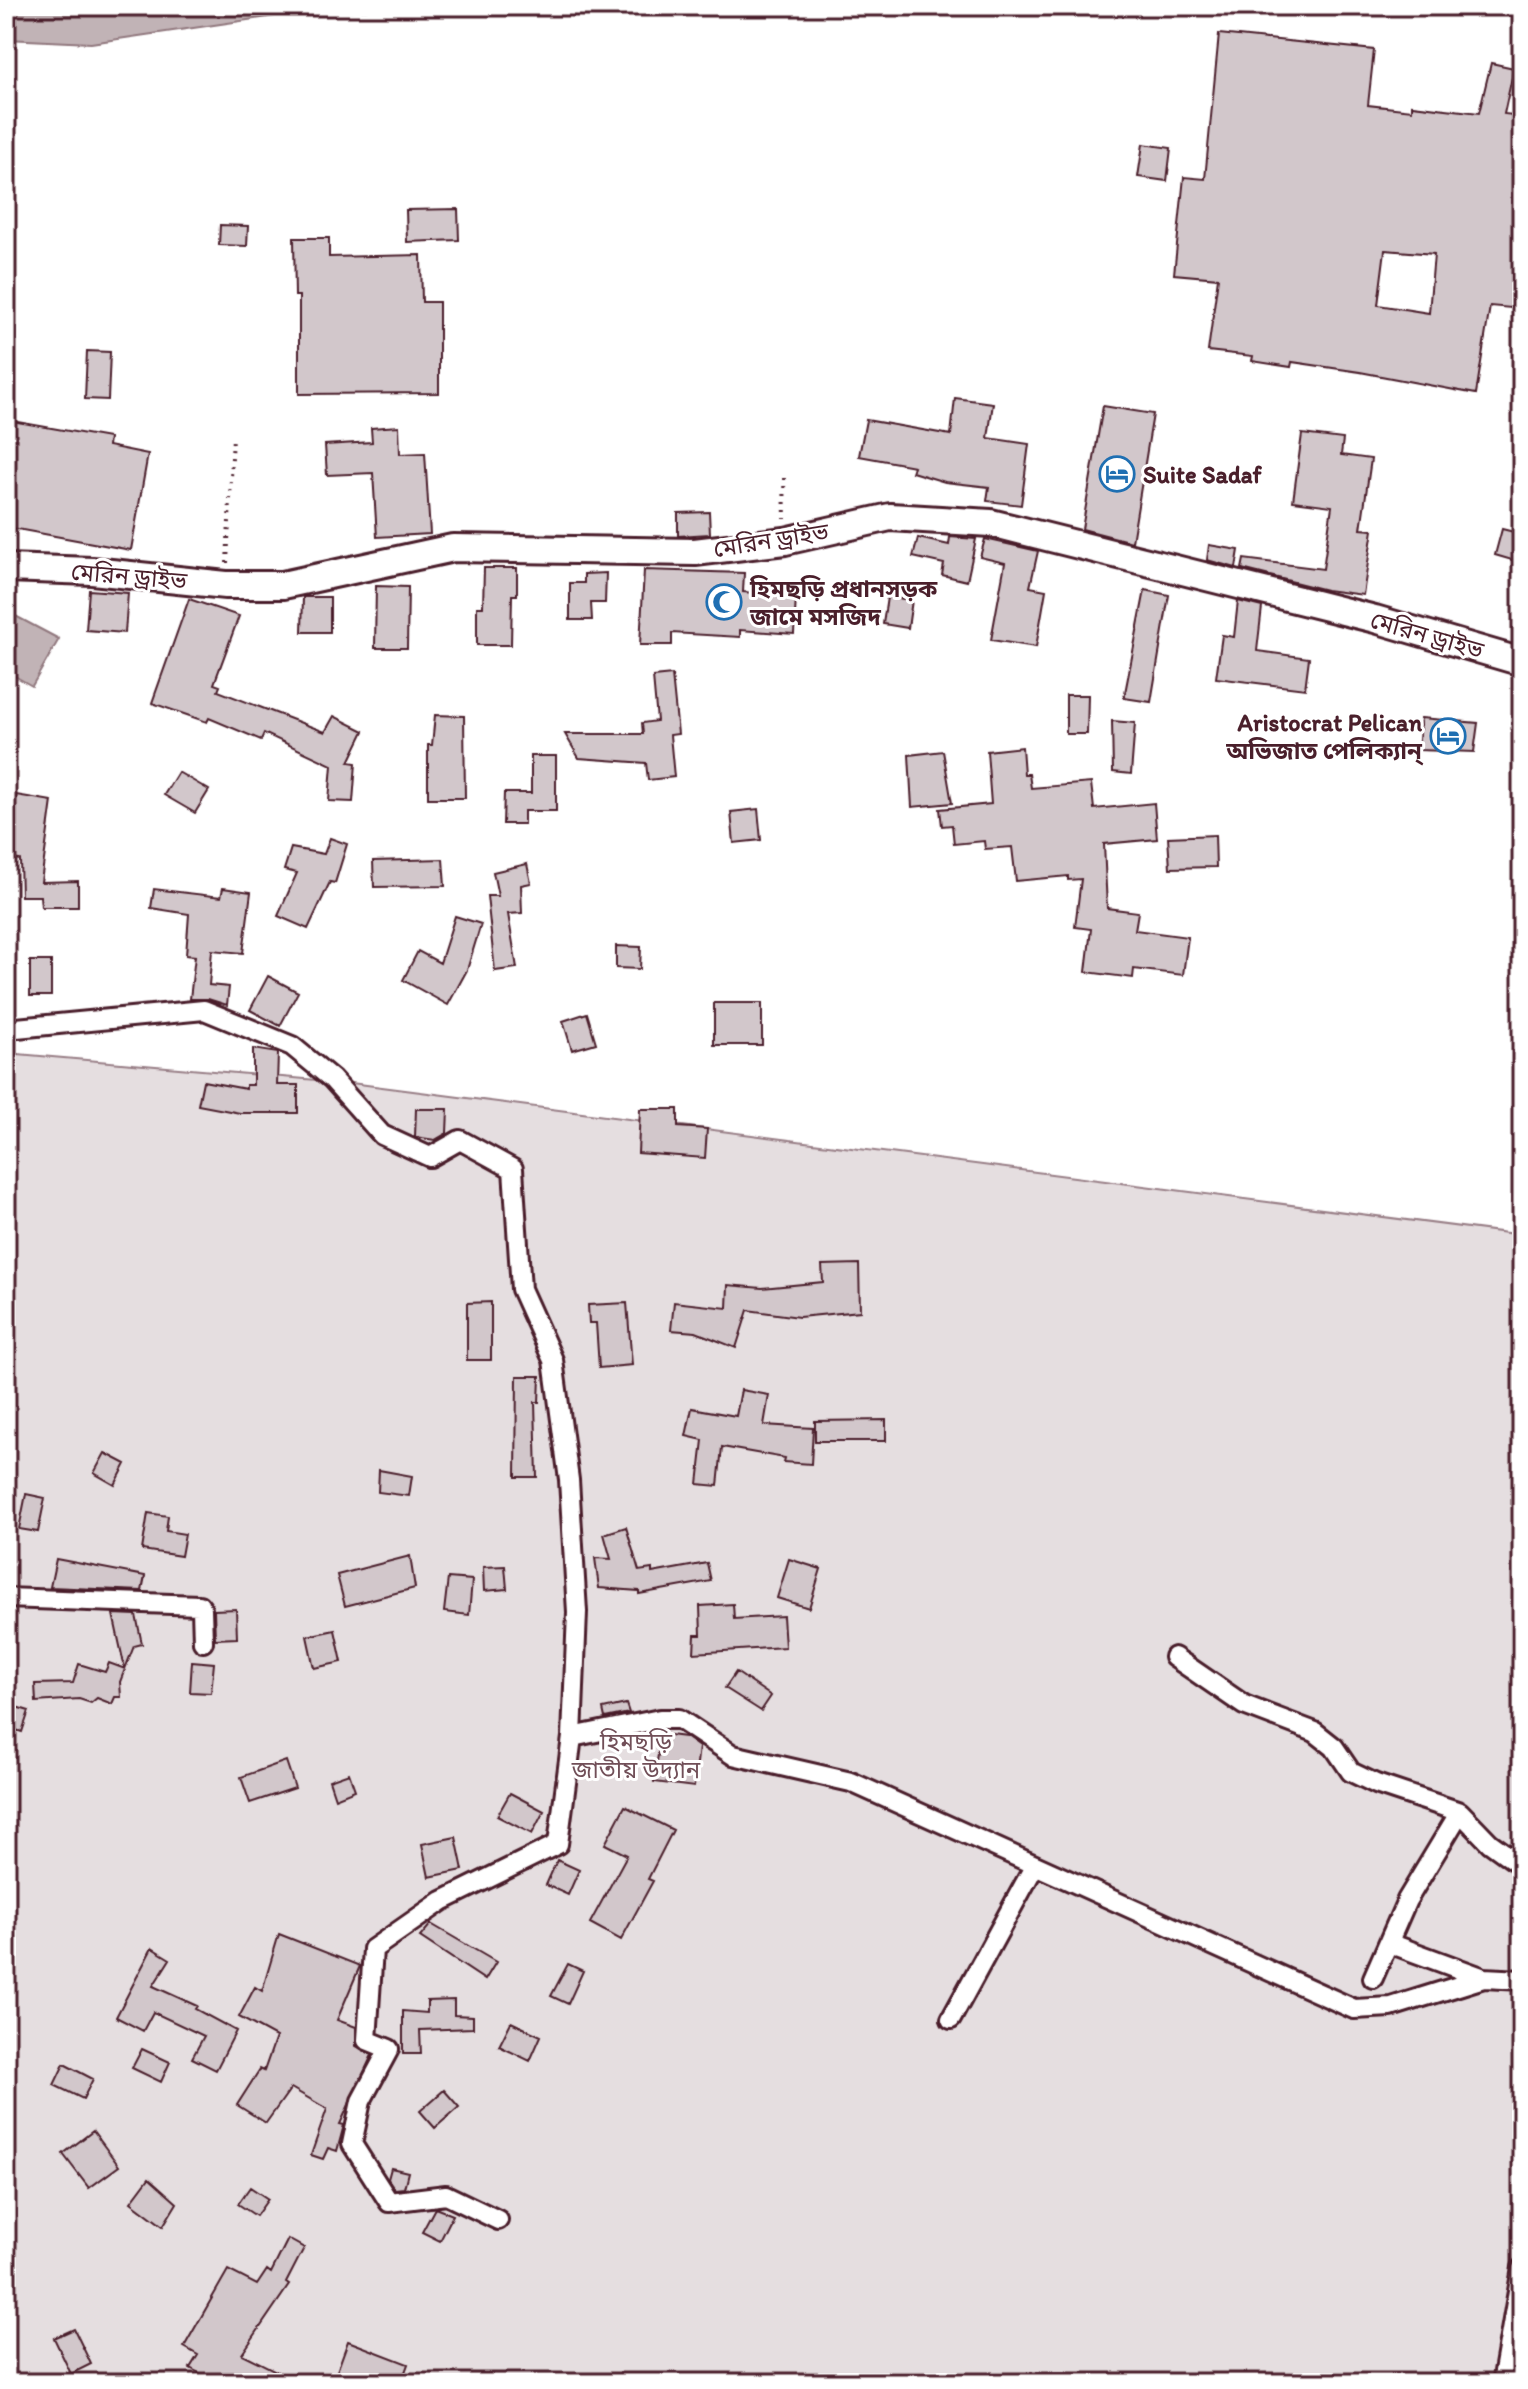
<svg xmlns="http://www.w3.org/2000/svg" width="1528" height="2389" font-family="Itim,'Noto Sans Bengali',sans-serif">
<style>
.green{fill:#e5dee0;stroke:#987e86;stroke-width:2}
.water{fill:#c1b3b6;stroke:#91787e;stroke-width:2}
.building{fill:#d2c7cb;stroke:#4a1f2b;stroke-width:2;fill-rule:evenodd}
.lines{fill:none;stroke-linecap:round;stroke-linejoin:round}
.minor-casing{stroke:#4a1f2b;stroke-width:24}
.secondary-casing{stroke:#4a1f2b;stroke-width:32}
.path{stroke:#4a1f2b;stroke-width:4;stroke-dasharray:2 6;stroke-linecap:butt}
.minor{stroke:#fff;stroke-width:18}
.secondary{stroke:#fff;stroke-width:26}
.labels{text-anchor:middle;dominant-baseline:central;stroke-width:6;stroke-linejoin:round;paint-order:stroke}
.poi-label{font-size:24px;font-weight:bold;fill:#4a1f2b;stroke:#fff;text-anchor:start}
.street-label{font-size:24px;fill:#4a1f2b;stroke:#fff}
.park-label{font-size:24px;fill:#714f58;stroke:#fff}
</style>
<rect width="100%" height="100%" fill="#fff"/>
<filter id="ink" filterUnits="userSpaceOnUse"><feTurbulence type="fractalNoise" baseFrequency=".0125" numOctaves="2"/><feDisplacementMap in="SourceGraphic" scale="16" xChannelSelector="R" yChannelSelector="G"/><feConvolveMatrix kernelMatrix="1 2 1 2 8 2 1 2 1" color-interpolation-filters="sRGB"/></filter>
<g filter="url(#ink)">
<path class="green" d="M6,1053l345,30 1171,152v1148h-1516z"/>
<path class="water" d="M6,6h406l-130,9 -191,28 -85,-4z
M6,611l53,28 -27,47 -26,-15z"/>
<path class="building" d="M1219,34l155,16 -6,55 44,5v-5l67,8 12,-50 23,5 -10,46 18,2v193l-32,-3 -14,88 -116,-22 -68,-10 -1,5 -39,-6 1,-5 -45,-5 10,-73 -44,-4 10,-97 21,2zM1385,250l49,4 -5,59 -51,-8z
M1143,144l28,4 -4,33 -29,-4z
M458,209l1,31 -52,2 -1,-32z
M220,225l28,1 -1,20 -28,-1z
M294,238h35v19l92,-2 1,47h17v91l-140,1v-98h-4z
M87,351l23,1 -2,48 -23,-1z
M955,398l38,5 -5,35 41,6 -8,61 -34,-4 2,-14 -44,-5 -33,-10 2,-6 -55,-10 7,-36 85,15z
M1103,406l50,8 -21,128 -50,-13z
M6,420l103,18 -1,8 40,8 -17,96 -125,-23z
M399,426l1,28 25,-1 5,81 -53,3 -4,-64 -46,2 -2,-30 47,-3 -1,-14z
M1302,434l41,5 -2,16 30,4 -10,70 12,1 -10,65 -37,-5 -84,-21 2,-10 79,10 9,-63 -39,-5z
M709,512l1,22 -32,2v-23z
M1502,529l20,5v29l-27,-8z
M950,537l26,2 -9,42 -25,-6 2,-11 -31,-7 5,-19 31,7z
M985,539l53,12 -8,36 16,3 -10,57 -45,-7 14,-77 -25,-6z
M1209,545l30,5 -3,18 -29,-8z
M484,568h33v27h-5l-1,50h-34v-38h6z
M644,570l100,3 -1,19 53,4 -2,38 -54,-4v7l-68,-4v12h-32z
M606,573l-1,30h-14l1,17h-22v-37h14v-9z
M376,586l32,1 -1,61h-32z
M89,590l39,3 -3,40 -39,-3z
M1145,590l24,5 -18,107 -27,-4z
M303,597h27v35h-28z
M887,597l25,3 -4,28 -25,-4z
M189,599l50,17 -25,68 6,2 -2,5 107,41 9,-16 30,15 -15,31 7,1 -3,39 -24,-1 3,-36 -68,-32 -3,7 -52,-22 -2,4 -55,-19z
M1238,601l24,6 -5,44 52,7 -4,31 -89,-11 6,-43 12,2z
M672,675l6,59 -8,1 4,42 -26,3 -2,-17 -67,-5 -14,-24h78l-1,-11 15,-2 -4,-44z
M1066,695h22l-1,39h-21z
M435,715l29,1 1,82h-37v-53h4z
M1421,718l57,5 -4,29 -56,-2z
M1112,721l23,2 -4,51 -18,-2z
M1022,747l2,27h5l2,14 60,-5 3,26 60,-6 3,36 -53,5 3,64 31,4 -3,18 53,7 -5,38 -49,-6 -1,9 -47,-6 5,-43 -16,-2 6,-48 -13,1v-4l-52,5 -4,-34 -27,2 -1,-8 -30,3 -2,-19 -10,1 -2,-17 51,-5 -4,-53z
M943,751l9,52 -40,4 -3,-52z
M531,756h25v55h-32v13h-21l1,-31h27z
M178,772l31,18 -14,23 -31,-18z
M16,795l36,6 -11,81 37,-1v26h-37l-1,-11h-19l-1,-36 -14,-2z
M758,809l3,31 -27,3 -3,-31z
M1215,835l1,32 -46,1 -2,-31z
M330,838l17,6 -12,39 -5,-1 -22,47 -30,-13 19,-43 -13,-3 7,-22 33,6z
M443,859l2,27 -71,1 -1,-26z
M527,864l4,19 -10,2 1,28 -14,1 9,54 -22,3 -8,-75h11l-5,-24z
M223,888l28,4 -8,61 -31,-3 -3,35 20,2 -2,18 -19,-6h-18l5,-43 -9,-1 3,-41 -38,-6 3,-19 67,8z
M455,916l26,8 -14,46 -19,35 -45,-25 15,-29 22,12z
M616,946l25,1 -1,22 -24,-1z
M30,961h21v35h-21z
M268,976l30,16 -18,34 -30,-16z
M714,1003h48v42h-48z
M587,1013l9,30 -24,7 -9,-29z
M253,1049l25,4 -1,32h21v28h-58l-42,-8 5,-24 43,8v-4h7z
M416,1109h32l-1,24 -12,7 -20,-3z
M640,1109h38v18l29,2 -2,29 -67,-5z
M859,1264l1,47 -61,6 -51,-7 -12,38 -40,-16 -25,-2 3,-28 53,6 1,-23 34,3 61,-6 -1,-17z
M491,1302v58h-24v-57z
M627,1303l5,62 -33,3 -3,-45h-7l-1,-18z
M517,1376h23l-1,26h-4l2,75h-21z
M741,1390l28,5 -5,30 49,3 -2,36 -27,-2 1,-4 -63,-11 -4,39 -20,-2 5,-44 -17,-4 6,-28 44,8z
M886,1420v21h-71v-20z
M105,1453l21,11 -11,21 -21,-12z
M379,1470l33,6 -3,20 -31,-4z
M26,1494l19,4 -7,34 -19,-3z
M148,1513l20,3 -2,15 19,3 -4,22 -39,-6z
M626,1527l13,44 13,-2v4l55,-10 4,18 -72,13v-3l-40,-3 -4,-30 16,1 -7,-25z
M410,1556l5,32 -70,18 -8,-31z
M56,1559l89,17 -3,15 -92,-4z
M789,1559l32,10 -12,39 -32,-10z
M505,1566l2,23 -23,2 -1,-24z
M448,1578l24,2 -3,35 -25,-3z
M733,1604l1,15 49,-3 2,31 -91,6 1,-18h6l-1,-29z
M236,1609l1,29 -22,1 -1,-29z
M113,1614l23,1 6,29 -8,2 -14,36 1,15h-6l-3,7 -15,-6 -6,5 -12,-4 -43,3 -1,-18 38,-1 6,-19 26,8 4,-9 16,6z
M335,1630l7,32 -28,6 -7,-32z
M192,1661l22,2 -3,30 -21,-1z
M736,1672l35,24 -10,15 -36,-23z
M6,1704l23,7 -7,21 -16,-5z
M626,1704l3,9 -24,5 -2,-9z
M661,1734l24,3 14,10 -5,40 -40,-5z
M286,1761l9,27 -45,15 -9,-26z
M349,1773l6,17 -20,8 -6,-18z
M510,1793l34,18 -12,23 -35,-18z
M625,1806l48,24 -25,49 5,2 -32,59 -31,-17 37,-68 -22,-11z
M456,1837l7,33 -34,7 -7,-33z
M557,1860l22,10 -11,25 -22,-10z
M431,1924l65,38 -11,18 -65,-43z
M279,1934l81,32 -23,54 19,7v19l16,9 -32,69 4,1 -7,26 -9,-3 -5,11 -12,-4 16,-46 -36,-21 -25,35 -29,-18 23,-36 4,2 12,-34 -37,-20 16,-30 7,4z
M152,1948l18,11 -17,27 44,20 -2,3 41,22 -20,39 -24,-12 12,-22 -51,-24 -10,19 -27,-14z
M568,1964l15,7 -15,33 -17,-8z
M454,2000v15l19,1v12l-53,2 1,24h-18v-43l24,2v-12z
M511,2022l30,14 -11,25 -31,-15z
M142,2049l28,13 -9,20 -29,-14z
M64,2064l29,15 -10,20 -29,-14z
M444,2090l15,17 -24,21 -15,-17z
M93,2131l26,35 -30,22 -26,-34z
M391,2168l17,4 -4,16 -9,1 -7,-10z
M149,2178l28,25 -14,23 -32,-24z
M250,2187l18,12 -12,17 -18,-12z
M435,2208l18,7 -13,26 -18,-9z
M288,2239l16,9 -18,35 3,2 -47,69 58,29h-83l-27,-15 8,-13 -14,-8 44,-77 29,15 10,-15 4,3z
M74,2329l17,35 -20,10 -17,-36z
M348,2341l60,23 -7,19h-40l-25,-9z"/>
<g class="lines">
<defs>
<path id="minor" d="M6,1029l198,-19 88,36 40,33 50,56 48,22 30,-17 53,29 8,120 32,71 16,120 8,132 -5,125 -14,107 -116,57 -69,48 -6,91 22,9 -28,52 -9,43 37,58 57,-7 52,25
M6,1598l193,7 3,4 1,33
M1174,1657l70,48 71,27 19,15 17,25 25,12 84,28 30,31 32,23
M572,1737l88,-18h19l54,36 118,27 503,227 37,-2 93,-29 38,2
M1389,1943l95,35
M1373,1978l34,-78 53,-88
M951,2019l84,-154
M1502,2383l20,-115"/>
<path id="secondary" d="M6,568l86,3 134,14h57l170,-37 242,4 90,-11 105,-24 101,6 384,96 147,43"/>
</defs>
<use href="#minor" class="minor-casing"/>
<use href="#secondary" class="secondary-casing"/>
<path class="path" d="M784,478l1,41
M227,563l6,-127"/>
<use href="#minor" class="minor"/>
<use href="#secondary" class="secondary"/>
</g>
</g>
<defs>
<symbol id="hotel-ring" viewBox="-11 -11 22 22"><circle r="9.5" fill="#fff" stroke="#1f6fb2" stroke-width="1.5"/><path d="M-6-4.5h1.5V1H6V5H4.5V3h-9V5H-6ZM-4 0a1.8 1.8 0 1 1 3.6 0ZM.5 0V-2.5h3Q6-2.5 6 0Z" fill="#1f6fb2"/></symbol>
<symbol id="mosque-ring" viewBox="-11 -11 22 22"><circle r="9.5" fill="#fff" stroke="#1f6fb2" stroke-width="1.5"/><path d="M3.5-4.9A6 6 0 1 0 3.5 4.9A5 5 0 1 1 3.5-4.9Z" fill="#1f6fb2"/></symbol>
</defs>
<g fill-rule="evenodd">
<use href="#hotel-ring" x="1097" y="454" width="40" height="40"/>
<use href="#mosque-ring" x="704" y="582" width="40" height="40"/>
<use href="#hotel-ring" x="1428" y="716" width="40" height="40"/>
</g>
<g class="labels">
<g class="poi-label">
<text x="1143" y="474">Suite Sadaf</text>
<text x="750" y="588">হিমছড়ি প্রধানসড়ক<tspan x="750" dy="28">জামে মসজিদ</tspan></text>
<text x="1422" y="722" text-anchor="end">Aristocrat Pelican<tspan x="1422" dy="28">অভিজাত পেলিক্যান্</tspan></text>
</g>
<g class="street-label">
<text transform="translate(771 540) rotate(-9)">মেরিন ড্রাইভ</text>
<text transform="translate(129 576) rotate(5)">মেরিন ড্রাইভ</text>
<text transform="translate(1427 635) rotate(16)">মেরিন ড্রাইভ</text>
</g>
<g class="park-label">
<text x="636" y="1741">হিমছড়ি<tspan x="636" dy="28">জাতীয় উদ্যান</tspan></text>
</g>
</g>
<rect width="1528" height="2389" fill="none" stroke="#fff" stroke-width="32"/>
<rect x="16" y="16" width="1496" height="2357" fill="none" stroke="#4a1f2b" stroke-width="3" filter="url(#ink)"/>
</svg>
